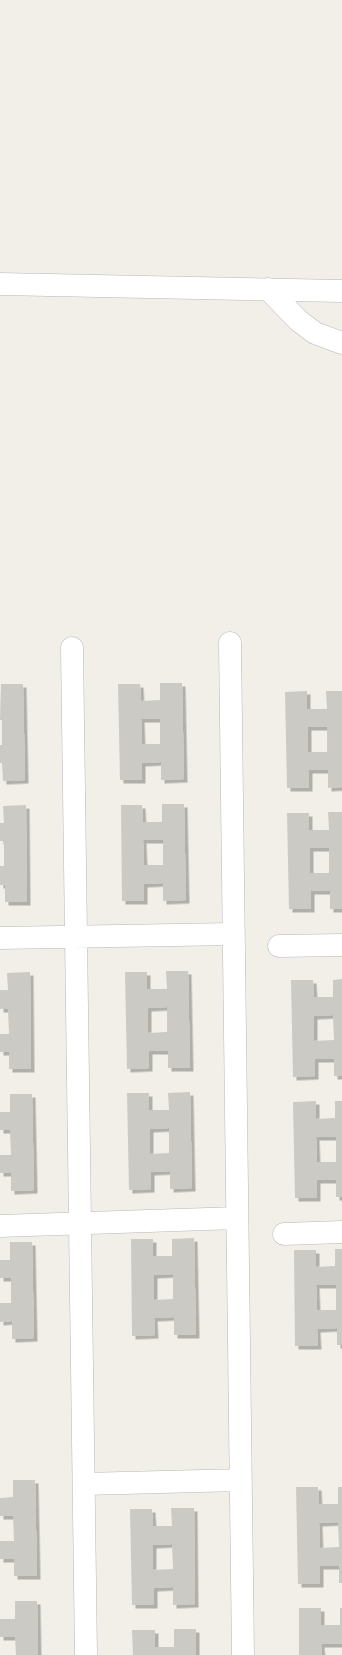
<svg xmlns="http://www.w3.org/2000/svg" width="342" height="1655" font-family="'Fira Sans',sans-serif">
<style>
.building{fill:#cccac5;fill-rule:evenodd;filter:url(#shadow)}
.lines{fill:none;stroke-linecap:round;stroke-linejoin:round}
.street-casing{stroke:#b5b8bc;stroke-width:23}
.street{stroke:#fff;stroke-width:22}
</style>
<defs>
<filter id="shadow"><feDropShadow dx="3.5" dy="3.5" stdDeviation="0" flood-color="#0004"/></filter>
</defs>
<rect width="100%" height="100%" fill="#f1efe8"/>
<path class="building" d="M160,683h22l2,96 -23,1v-18l-19,1v17h-22l-2,-96h22l1,17 19,-1zM141,719h19v25h-18z
M1,684h22l2,96 -22,1 -1,-18h-2v-18h2v-25h-2z
M307,691v18h20l-1,-18h16v96l-14,1v-18h-19v18h-22l-2,-96zM308,727h19v25h-19z
M162,804h22l2,96 -23,1v-18l-19,1v17h-22l-1,-96h21l1,17h19zM143,840h20v25h-19z
M26,805l1,97h-22v-17h-5v-19h4v-25h-4v-18h4l-1,-17z
M328,812h14v97h-12v-18h-19v18h-22l-2,-96h22v17h20zM310,848h19v25h-19z
M166,971h22l2,97h-22v-17h-19v17l-22,1 -2,-97h22v17h20zM167,1007v25l-19,1v-25z
M30,972l1,97h-22v-17h-9v-18h9l-1,-25h-8v-19h8l-1,-17z
M342,979v97h-8v-17h-19v17l-22,1 -2,-97h22l1,17h19v-17zM333,1015l1,25 -20,1v-25z
M190,1092l2,96 -22,1v-18l-19,1v17l-22,1 -2,-97h22v17h20l-1,-17zM169,1128v25l-19,1v-25z
M10,1094h22l2,96 -23,1v-18h-11v-18h11l-1,-25h-10v-18h10z
M316,1101v18l19,-1v-17h7v96h-6v-17h-19v18h-22l-2,-96zM316,1137h20v25h-19z
M194,1238l2,97h-22v-18l-20,1 1,17 -23,1 -1,-97h22v17h19v-17zM173,1274v25l-19,1v-25z
M10,1242h22l2,96 -22,1v-18l-12,1v-19h11v-25h-11v-18h10z
M335,1249h7v96h-5v-17l-20,1 1,17h-23l-1,-96h22v17l19,-1zM316,1285h20v25h-19z
M13,1480h22l2,96h-23v-17h-14v-18h14l-1,-25h-13v-18l13,-1z
M296,1487h22l1,17h19v-17h4v96h-3v-17h-19v18h-22zM338,1522l1,25 -19,1 -1,-25z
M171,1508h23l1,96 -22,1v-18l-19,1v17h-22l-2,-96h22l1,17h19zM172,1544l1,25 -20,1v-25z
M15,1601h22l1,54h-22l-1,-18h-15v-18h15z
M299,1608h22v17h19v-17h2v36h-21l1,11h-23z
M174,1629h22v26h-63l-1,-25h23v17h19z"/>
<g class="lines">
<defs>
<path id="street" d="M0,284l342,7
M268,289l31,32 16,12 27,10
M230,643l13,1012
M72,648l14,1007
M0,938l233,-4
M279,946l63,-1
M0,1226l237,-8
M284,1234l58,-2
M84,1484l156,-4"/>
</defs>
<use href="#street" class="street-casing"/>
<use href="#street" class="street"/>
</g>
</svg>
